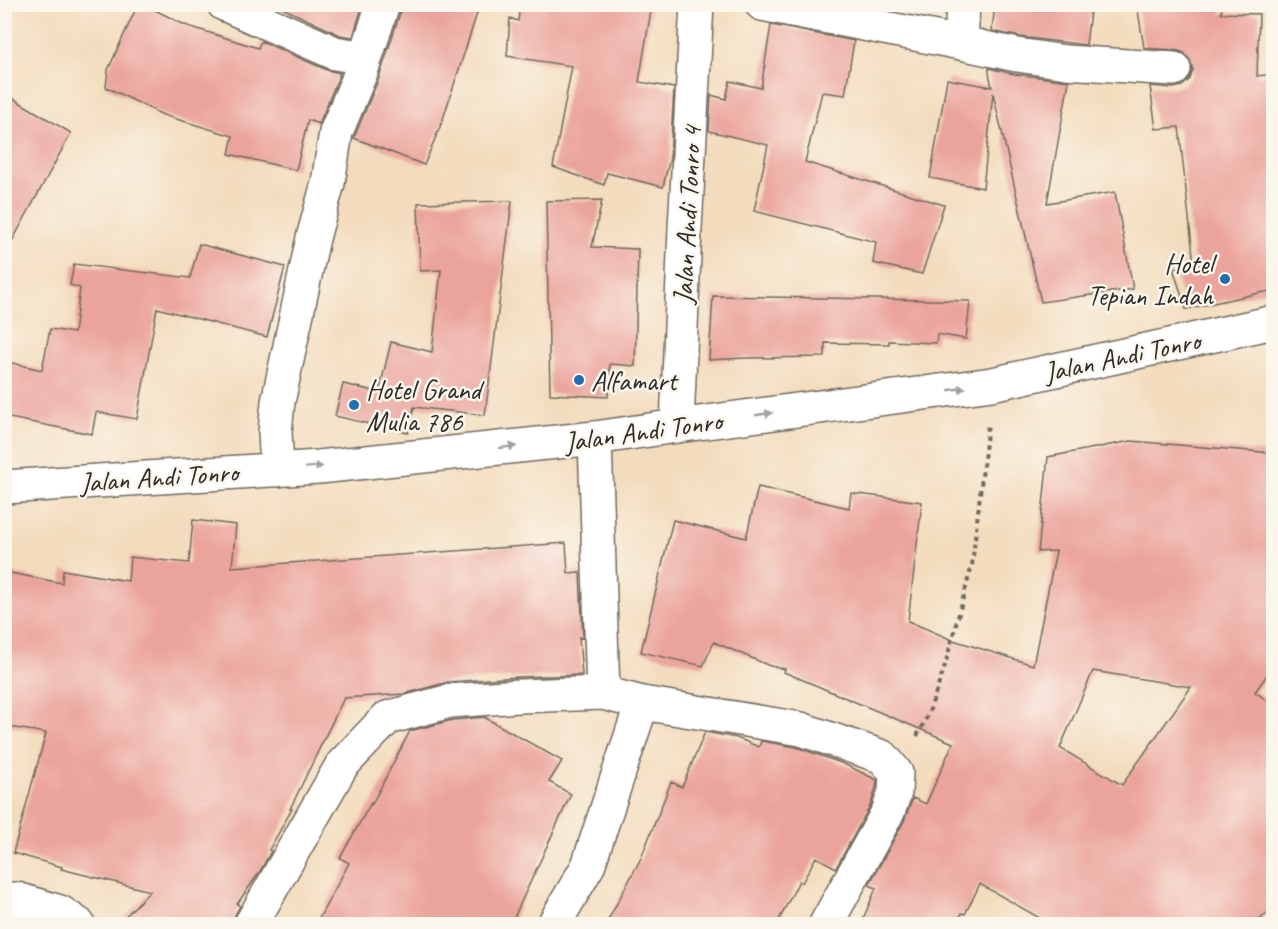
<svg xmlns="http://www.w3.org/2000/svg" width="1278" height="929" font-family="Caveat,sans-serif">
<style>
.building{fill:#eba49c;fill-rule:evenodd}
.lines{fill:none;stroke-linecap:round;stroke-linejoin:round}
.minor-casing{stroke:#71695e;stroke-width:36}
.secondary-casing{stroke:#71695e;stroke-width:36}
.path{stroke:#71695e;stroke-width:4;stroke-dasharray:4.5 4.5;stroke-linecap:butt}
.minor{stroke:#fff;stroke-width:33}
.secondary{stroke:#fff;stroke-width:33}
.oneway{fill:#a0a0a0}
.poi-dot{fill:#1f6fb2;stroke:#fbf7ec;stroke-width:2}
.labels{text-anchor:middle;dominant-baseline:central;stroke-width:5;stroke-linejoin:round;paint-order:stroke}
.street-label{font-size:28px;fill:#2b2b2b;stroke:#fbf7ec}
.poi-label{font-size:28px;fill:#2b2b2b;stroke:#fbf7ec;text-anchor:start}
</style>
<rect width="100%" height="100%" fill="#fbf7ec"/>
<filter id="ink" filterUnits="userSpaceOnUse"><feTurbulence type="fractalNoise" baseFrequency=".0167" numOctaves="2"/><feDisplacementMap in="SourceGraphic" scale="12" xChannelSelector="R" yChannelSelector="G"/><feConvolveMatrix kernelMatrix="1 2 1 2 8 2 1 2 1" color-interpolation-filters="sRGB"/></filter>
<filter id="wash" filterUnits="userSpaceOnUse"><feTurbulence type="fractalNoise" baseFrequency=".008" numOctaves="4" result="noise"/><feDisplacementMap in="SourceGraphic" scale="24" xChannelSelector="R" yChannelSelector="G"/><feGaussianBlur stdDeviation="1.35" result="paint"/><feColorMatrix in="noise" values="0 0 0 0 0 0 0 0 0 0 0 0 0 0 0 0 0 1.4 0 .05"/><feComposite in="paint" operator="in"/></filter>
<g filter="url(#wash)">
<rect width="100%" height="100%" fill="#f3dcbd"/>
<g id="blocks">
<path class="building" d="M138,4h5l42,21 73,23 3,-7 66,29 13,3 -21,51 -11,-4 -12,50 -67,-16 4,-18 -70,-21 -57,-28 2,-17z
M274,4h89l-10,33 -13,-2z
M401,4h79l-38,118 -18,43 -70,-27 25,-60 22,-68z
M520,4h132l-13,78 35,6 -4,70 -7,29 -56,-14 -3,12 -51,-18 19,-101 -65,-10 3,-38 8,3z
M995,4h96l-5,41 -66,-8 -28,-6z
M1137,4h86l-2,9 38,1 -2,62 17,-2v216l-88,19 -13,-41 21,-4 -15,-137 -23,2 -6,-43 23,2 9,-2 8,-7 3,-9 -3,-10 -6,-7 -9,-3 -31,-2z
M771,25l83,16 -9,54 -23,-3 -17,70 139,43 -22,69 -49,-11 3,-21 -122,-31 14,-66 -59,-14 2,-36 15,4 4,-18 31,7z
M989,68l25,6 55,7 -22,122 68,-11 18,97 -92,13 -48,-209 -10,95 -53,-10 17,-99 45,8 -3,-14z
M4,93l67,40 -67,123z
M602,200l-10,47 46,2 -3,117 -25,-2 -2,33 -58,-3 -4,-193z
M512,201l-27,214 -71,-8 -6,26 -73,-17 8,-32 36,8 12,-50 41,10 9,-82 -21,1 -2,-68z
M199,244l86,23 -18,70 -110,-29 -20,111 -41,-7 -4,22 -88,-17v-56l38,9 8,-41 24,4 6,-45 -10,-3 4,-21 116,14z
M713,296l215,4 42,1 -4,38 -29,-5 -1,9 -47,-2v3l-64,-1v14l-79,1 -37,2z
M1131,441l143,12v212l-19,27 19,13v202l-19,17h-205l-70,-40 -15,30 -3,-1 -5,11h-96l15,-36 -7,-3 35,-64 9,-23 13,6 27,-61 -169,-71 1,-3 -15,-3 -56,-24 -11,24 -62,-14 32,-132 73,18 12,-51 91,21 2,-15 71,9 -14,119 42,18 83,26 23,-114 -18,1 10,-95zM1093,671l98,16 -69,98 -62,-37z
M193,520l43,5 -4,42 334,-24 2,30 12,-1 3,66 -4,-1 3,38 -64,2 -70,5 -44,12 -60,4 -54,111h2l-23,41 2,1 -12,22 -22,31 3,2 -5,9 -3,9h-114l32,-33 -89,-22 1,-2 -49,-14 33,-120 -42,-7v-125l6,-28 52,10 1,-13 65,11 2,-24 59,6z
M484,717l78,44 -13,21 22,12 -60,130h-195l33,-61 -9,-5 31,-55 1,1 38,-73 43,-11z
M705,732l32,6 22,9 2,-6 35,6 48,17 33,16 -1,8 -5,16 -35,64 -20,-11 -14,26 -3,-2 -22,43h-171l35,-66 30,-76 11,5z"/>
</g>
</g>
<g filter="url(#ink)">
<use href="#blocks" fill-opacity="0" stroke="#71695e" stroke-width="1.5"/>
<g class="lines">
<defs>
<path id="minor" d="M224,4l111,49 30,5
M762,4l199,39 56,12 49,7 108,7
M961,43l2,-39
M677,426l8,-197 12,-225
M595,438l8,255
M277,470l-2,-38 3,-30 35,-164 15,-55 8,-51 25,-60 22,-68
M4,899h13l43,13 18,12
M251,924l91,-159 45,-47 63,-17 69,-5 84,-3 39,10 159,26 82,28 13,16 -1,19 -7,20 -62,112
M554,924l34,-58 54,-163"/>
<path id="secondary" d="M4,487l315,-20 276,-29 82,-12 315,-42 282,-62"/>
</defs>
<use href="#minor" class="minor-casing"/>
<use href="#secondary" class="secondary-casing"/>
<path class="path" d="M917,736l11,-21 16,-46 28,-104 16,-141"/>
<use href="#minor" class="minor"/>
<use href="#secondary" class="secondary"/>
</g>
<defs><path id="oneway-solid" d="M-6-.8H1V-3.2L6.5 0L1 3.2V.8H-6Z" transform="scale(1.5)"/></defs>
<g class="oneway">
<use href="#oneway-solid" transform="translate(957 389) rotate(-8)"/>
<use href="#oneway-solid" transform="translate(764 414) rotate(-8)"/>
<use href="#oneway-solid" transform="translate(508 447) rotate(-6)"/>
<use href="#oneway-solid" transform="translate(314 467) rotate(-4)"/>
</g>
</g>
<g class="poi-dot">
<circle cx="1225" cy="279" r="6"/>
<circle cx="579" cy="380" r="6"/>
<circle cx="354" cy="405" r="6"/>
</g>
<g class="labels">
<g class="street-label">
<text transform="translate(687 215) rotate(-87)">Jalan Andi Tonro 4</text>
<text transform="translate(1122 356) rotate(-12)">Jalan Andi Tonro</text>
<text transform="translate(643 431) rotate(-8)">Jalan Andi Tonro</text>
<text transform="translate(159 477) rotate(-4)">Jalan Andi Tonro</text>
</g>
<g class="poi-label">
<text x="1213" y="263" text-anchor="end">Hotel<tspan x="1213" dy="32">Tepian Indah</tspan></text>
<text x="591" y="380">Alfamart</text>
<text x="366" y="389">Hotel Grand<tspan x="366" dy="32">Mulia 786</tspan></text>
</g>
</g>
<rect width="1278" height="929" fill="none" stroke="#fbf7ec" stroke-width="24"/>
</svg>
